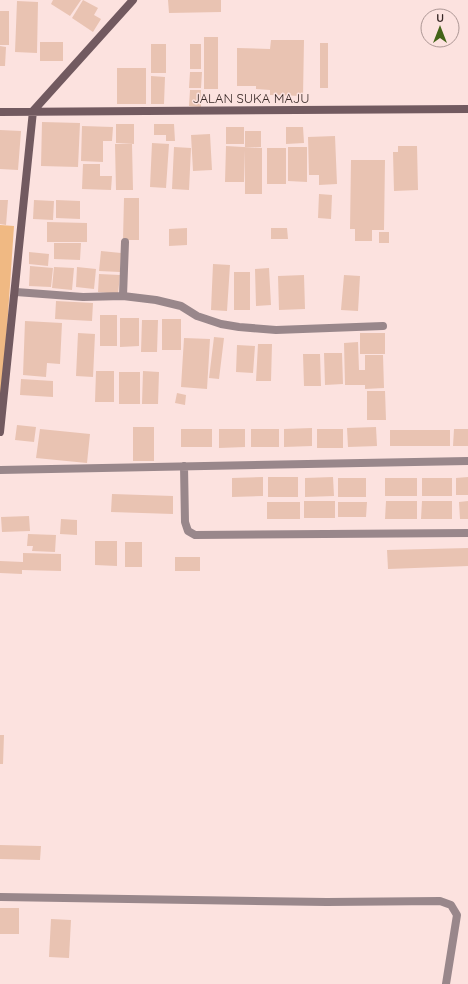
<svg xmlns="http://www.w3.org/2000/svg" width="468" height="984" font-family="Quicksand,sans-serif">
<style>
.green{fill:#f0b983}
.building{fill:#e9c3b2}
.lines{fill:none;stroke-linecap:round;stroke-linejoin:round}
.street{stroke:#99878b;stroke-width:8}
.secondary{stroke:#725a60;stroke-width:8}
.labels{text-anchor:middle;dominant-baseline:central;stroke-width:3;stroke-linejoin:round;paint-order:stroke}
.street-label{font-size:13px;fill:#372725;stroke:#fce2df}
</style>
<rect width="100%" height="100%" fill="#fce2df"/>
<path class="green" d="M0,225l14,1 -14,206z"/>
<path class="building" d="M53,0h28l-11,16 -19,-12z
M83,0l15,8 -4,7 7,4 -8,13 -21,-14z
M168,0h53v12l-52,1z
M17,1l21,1 -1,51 -22,-1z
M0,11h9v34h-9z
M204,37h14v52h-14z
M271,40h33l-1,56 -33,-1v-5l-14,-1v-3h-19v-38l33,1z
M40,42h23v19h-23z
M320,43h8v45h-8z
M151,44h15v29h-15z
M190,44h11v25h-11z
M0,46l6,1 -1,19h-5z
M117,68h29v36h-29z
M190,72h12l-1,16h-12z
M151,76l14,1 -1,27h-13z
M190,90h11v17l-12,-1z
M42,122l38,1 -2,44 -37,-1z
M116,124h18v20l-18,-1z
M154,124h20l1,17h-9v-6h-12z
M82,126l31,1 -1,14h-9v21l-22,-1z
M226,127h18v17h-18z
M286,127h17l1,16 -18,1z
M0,130l21,1 -3,39 -18,-1z
M245,131h16v16h-16z
M210,134l2,36 -19,1 -2,-36z
M335,136l2,48 -18,1v-10h-10l-1,-38z
M152,143l17,1 -3,44 -16,-1z
M115,144h17l1,46h-17z
M226,146l36,2v46h-17v-44l-1,32h-19z
M398,146h19l1,44 -24,1 -1,-39h5z
M174,147l17,1 -2,42 -17,-1z
M288,147h19v35l-19,-1z
M267,148h19v36h-19z
M351,160h34l-1,70h-12v11h-17v-12h-5z
M83,164h17v12h12l-1,14 -29,-1z
M319,194l13,1 -1,24 -13,-1z
M124,198h15v42h-16z
M0,200h8l-2,25 -6,-1z
M34,200l20,1 -1,19 -20,-1z
M56,200l24,1v18l-24,-1z
M47,222l40,1v19h-40z
M187,228v17l-18,1v-17z
M271,228h16l1,11h-17z
M379,232h10v11h-10z
M54,243h27l-1,17 -26,-1z
M101,251l20,2 -1,19 -21,-1z
M29,252l20,2 -1,12 -19,-2z
M213,264l17,1 -3,46 -16,-1z
M30,266l23,2 -2,19 -22,-1z
M54,267l20,1 -2,22 -20,-2z
M77,267l19,2 -2,20 -18,-2z
M269,268l2,37 -15,1 -1,-37z
M234,272h16v38h-16z
M99,274l21,1 -2,19 -20,-2z
M304,275l1,34 -26,1 -1,-34z
M344,275l16,1 -2,35 -17,-1z
M56,301l37,2 -1,18 -37,-2z
M100,315h17v31h-17z
M120,318h19v28l-19,1z
M162,319h19v31h-19z
M142,320h16l-1,32h-16z
M25,321l37,2 -2,41 -13,-1 -1,14 -23,-2z
M78,333l17,1 -2,43 -17,-1z
M360,333h25v21h-25z
M214,337l10,1 -5,41 -10,-1z
M184,338l26,1 -3,50 -26,-2z
M358,342l1,28h6v-15h18l1,33 -19,1v-4h-20l-1,-42z
M258,344h14l-1,37h-15z
M237,345l18,1 -2,27 -17,-1z
M324,353h18l1,31 -18,1z
M303,354h17l1,32h-17z
M96,371h18v31h-19z
M143,371l16,1 -1,32h-16z
M119,372h21v32h-21z
M21,379l32,2v16l-33,-2z
M367,391h18l1,29h-19z
M177,393l9,2 -1,10 -10,-2z
M17,425l19,2 -2,15 -19,-2z
M133,427h21v34h-21z
M376,427l1,19 -29,1 -1,-19z
M312,428v18l-28,1v-18z
M40,429l50,5 -3,29 -51,-5z
M181,429h31v18h-31z
M219,429h26v18l-26,1z
M251,429h28v18h-28z
M317,429h26v19h-26z
M454,429h14v17h-15z
M390,430h60v16h-60z
M263,477v19l-31,1v-19z
M268,477h30v20h-30z
M333,477l1,19 -29,1v-19z
M468,477v18h-12v-17z
M338,478h28v19h-28z
M385,478h32v18h-32z
M422,478h30v18h-30z
M112,494l61,2v18l-62,-2z
M304,501h31v17h-31z
M386,501h31v18h-32z
M422,501h30v18h-31z
M468,501v18h-8l-1,-17z
M267,502h33v17h-33z
M338,502h29l-1,15h-28z
M29,516l1,15 -28,1 -1,-15z
M61,519l16,1v15l-17,-1z
M28,534l28,1 -1,17 -23,-1 1,-5h-6z
M95,541h22v25l-22,-1z
M125,542h17v25h-17z
M468,548v18l-80,3 -1,-19z
M23,553l38,1v17l-39,-1v4l-22,-1v-12l23,1z
M175,557h25v14h-25z
M0,735h4l-1,29h-3z
M0,845l41,1 -1,14 -40,-1z
M0,908h19v26h-19z
M51,919l20,1 -2,38 -20,-1z"/>
<g class="lines">
<path class="street" d="M16,292l67,5 40,-1 33,4 25,6 16,10 24,8 18,3 37,3 107,-4
M123,296l2,-54
M184,466l1,56 3,9 7,4 273,-2
M0,470l468,-9
M0,897l327,5 113,-1 11,4 6,10 -11,69"/>
<path class="secondary" d="M33,111l100,-111
M0,112l468,-3
M0,432l33,-321"/>
</g>
<g class="labels">
<g class="street-label">
<text x="251" y="98">JALAN SUKA MAJU</text>
</g>
</g>
<g transform="translate(440 28)"><circle r="19" fill="#fce2df" stroke="#ad9795"/>
<path d="M0-3L7 15L0 10L-7 15Z" fill="#436318"/>
<text y="-6" font-size="11" font-weight="bold" text-anchor="middle" fill="#372725">U</text>
</g>
</svg>
